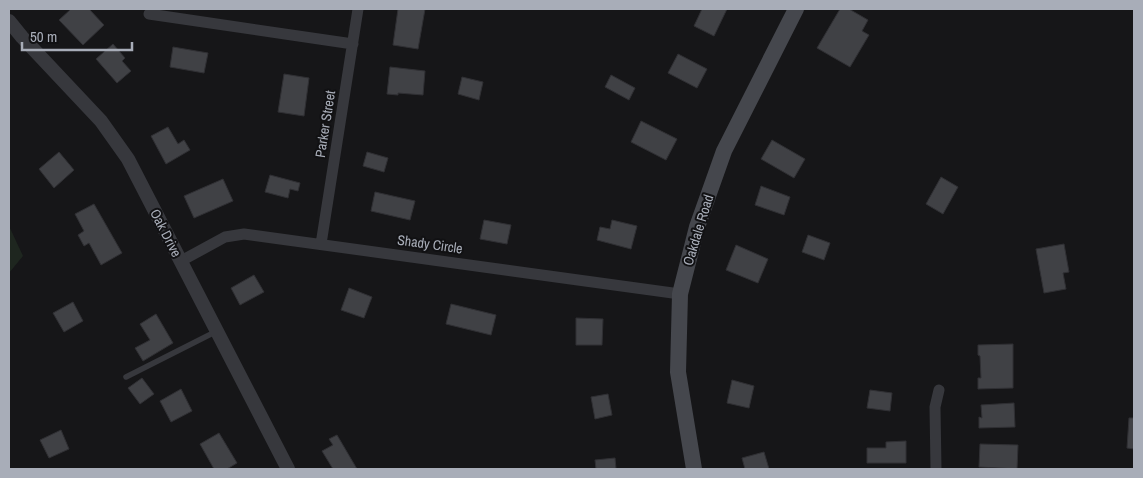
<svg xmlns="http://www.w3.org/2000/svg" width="1143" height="478" font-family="'Archivo Narrow',sans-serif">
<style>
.green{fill:#1e261f}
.building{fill:#404145;stroke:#303034}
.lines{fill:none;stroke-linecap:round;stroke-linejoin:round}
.service{stroke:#37383d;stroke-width:5.5}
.minor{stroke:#37383d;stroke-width:11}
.tertiary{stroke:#37383d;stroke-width:14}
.secondary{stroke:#45474d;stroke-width:16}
.labels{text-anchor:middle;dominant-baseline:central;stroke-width:4;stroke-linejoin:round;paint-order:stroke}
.street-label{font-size:14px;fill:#a8adb8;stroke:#111113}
</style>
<rect width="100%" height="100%" fill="#161618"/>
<path class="green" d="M9,226l14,30 -14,17z"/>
<path class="building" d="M71,9h18l15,16 -21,20 -24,-25z
M398,9h27l-7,40 -25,-4z
M702,9h25l-13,27 -20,-10z
M840,9h9l19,11 -6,11 7,4 -19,32 -33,-19z
M113,44l12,14 -3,3 9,10 -14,12 -21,-24z
M173,47l35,6 -4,20 -34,-6z
M678,54l29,15 -10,19 -29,-15z
M390,67l35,4 -2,24 -25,-2v2l-11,-1z
M284,74l25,4 -5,38 -26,-4z
M611,75l24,13 -6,12 -24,-13z
M462,77l21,5 -4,18 -21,-6z
M641,121l36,18 -11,21 -35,-18z
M168,127l10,17 6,-4 6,10 -24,14 -15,-28z
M772,140l33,19 -11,19 -33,-19z
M59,152l15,18 -20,18 -15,-19z
M367,152l21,6 -4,14 -21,-6z
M270,175l30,8 -2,8 -8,-2 -2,9 -23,-6z
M941,177l17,10 -15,27 -17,-10z
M223,179l10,22 -39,17 -10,-22z
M761,186l29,11 -6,18 -29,-10z
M375,192l40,9 -5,19 -39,-9z
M94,204l28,49 -21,12 -12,-22 -5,3 -6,-11 6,-4 -9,-17z
M484,220l27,5 -4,19 -27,-5z
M612,220l25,6 -6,23 -34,-9 3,-13 10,2z
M808,235l22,8 -6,17 -22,-8z
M1064,244l5,28 -6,1 3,16 -22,4 -8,-44z
M736,245l32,14 -10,24 -32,-13z
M254,275l10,17 -24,13 -9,-17z
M349,288l23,9 -8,21 -23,-8z
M73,302l10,19 -19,11 -11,-19z
M451,304l45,11 -5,20 -45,-11z
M156,314l17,29 -30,18 -8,-13 15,-8 -10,-16z
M576,318l27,1 -1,26h-26z
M1013,344v44l-35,1v-11h3l-1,-22 -2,-1v-10z
M142,378l12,16 -14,10 -12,-16z
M732,380l22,6 -5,22 -22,-5z
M181,389l11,22 -21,11 -11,-21z
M870,390l22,3 -2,18 -23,-3z
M608,394l4,21 -17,4 -4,-22z
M1014,403l1,24 -36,1v-11l3,1 -1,-13z
M1129,418h5v31l-7,-1z
M61,430l8,19 -20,9 -9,-18z
M219,433l18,30 -10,6h-13l-14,-25z
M337,435l20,34h-24l-11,-18 11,-6 -4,-6z
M906,441v22h-39v-15h19v-6z
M980,444l38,1 -1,24 -38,-2z
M764,452l5,17h-24l-3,-11z
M615,458l1,11h-20l-1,-9z"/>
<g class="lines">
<path class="service" d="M126,377l91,-46"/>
<path class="minor" d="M149,14l204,30
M321,244l37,-235
M181,261l44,-24 19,-3 436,60
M936,469l-1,-62 4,-17"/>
<path class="tertiary" d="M9,21l13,16 79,84 27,38 160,310"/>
<path class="secondary" d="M694,469l-16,-97 2,-78 17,-67 27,-76 72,-142"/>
</g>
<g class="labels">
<g class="street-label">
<text transform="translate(325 124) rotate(-81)">Parker Street</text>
<text transform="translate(698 230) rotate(-73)">Oakdale Road</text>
<text transform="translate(166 233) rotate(63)">Oak Drive</text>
<text transform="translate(430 244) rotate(8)">Shady Circle</text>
</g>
</g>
<rect width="1143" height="478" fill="none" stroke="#a8adb8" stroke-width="20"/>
<path d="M22 42v8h110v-8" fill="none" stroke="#a8adb8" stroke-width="2.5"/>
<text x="30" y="42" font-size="15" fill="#a8adb8" stroke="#111113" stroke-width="4" paint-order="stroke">50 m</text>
</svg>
